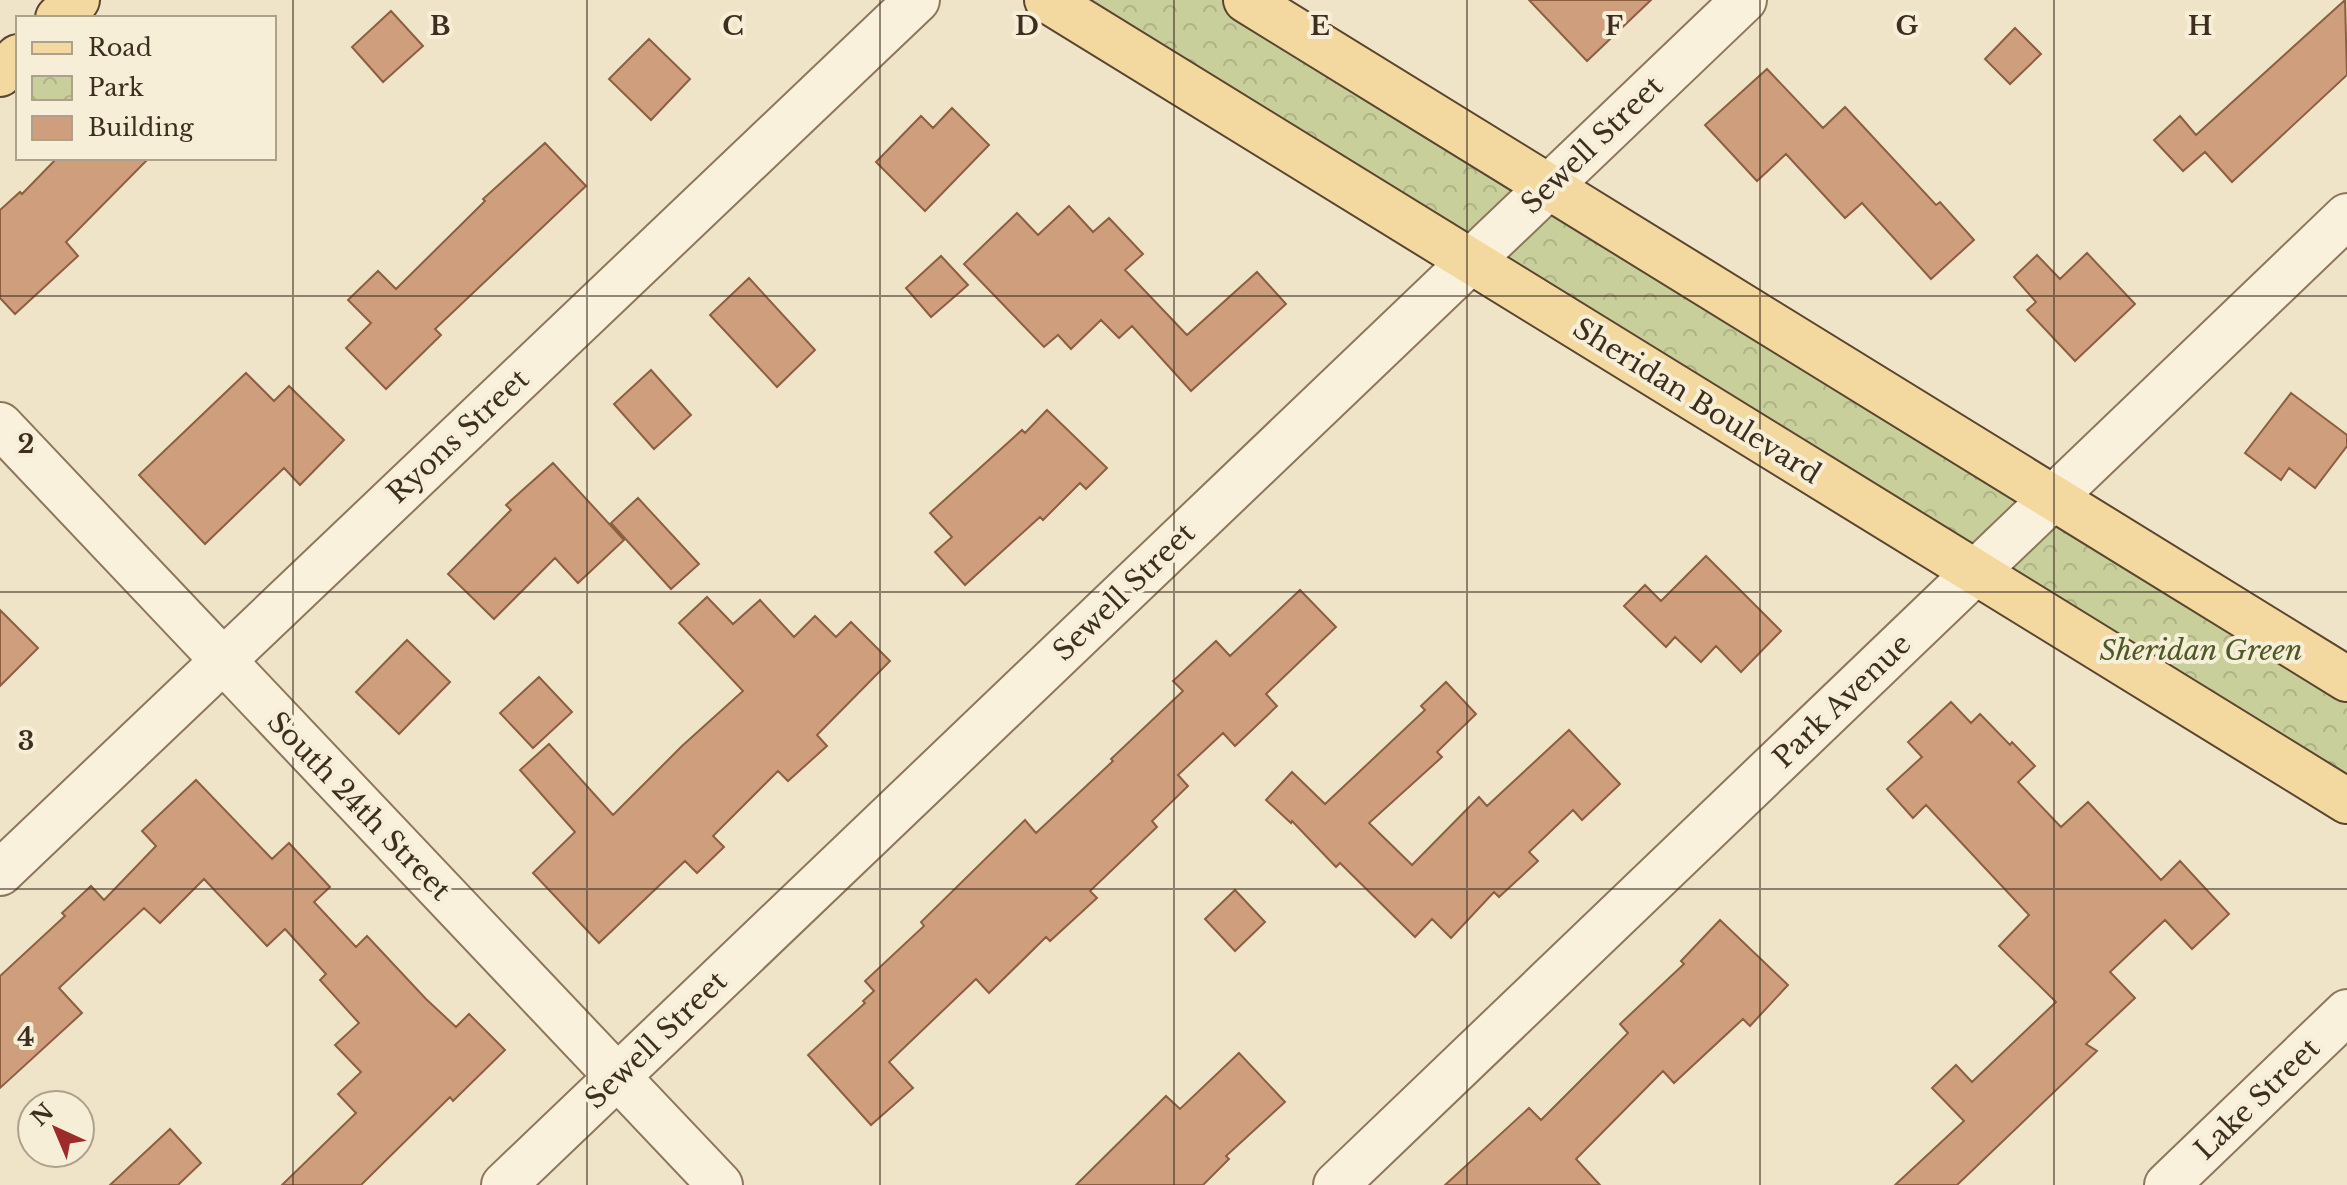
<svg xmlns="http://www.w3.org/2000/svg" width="2347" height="1185" font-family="'Libre Baskerville',serif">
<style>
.park{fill:url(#park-crowns)}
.building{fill:#cf9f7d;stroke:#8d5f41;stroke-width:2}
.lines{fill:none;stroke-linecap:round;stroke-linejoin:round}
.minor-casing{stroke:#8d765c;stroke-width:48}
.major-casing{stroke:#5b4430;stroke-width:48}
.minor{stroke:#faf1dc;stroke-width:44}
.major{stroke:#f3d9a0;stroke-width:44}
.grid{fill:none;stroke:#3d2e20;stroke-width:2;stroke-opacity:0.55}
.labels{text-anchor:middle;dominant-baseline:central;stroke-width:8;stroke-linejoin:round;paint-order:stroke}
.street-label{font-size:28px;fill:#3d2e20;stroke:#f7eed8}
.park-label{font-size:28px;font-style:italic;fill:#4d5a26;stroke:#f7eed8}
.grid-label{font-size:26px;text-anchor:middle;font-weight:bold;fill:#3d2e20;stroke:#f7eed8;stroke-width:8;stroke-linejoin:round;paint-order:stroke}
</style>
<defs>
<pattern id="park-crowns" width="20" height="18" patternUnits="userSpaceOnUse" patternTransform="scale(2)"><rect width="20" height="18" fill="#c9cf9b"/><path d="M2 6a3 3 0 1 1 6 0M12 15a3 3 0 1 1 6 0" fill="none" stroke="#aeb285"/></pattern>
</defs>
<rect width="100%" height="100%" fill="#f0e4c8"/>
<path class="park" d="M1047,0h199l1101,679v122z"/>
<path class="building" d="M1529,0h122l-64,61z
M2345,0l2,75 -115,107 -27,-30 -22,19 -29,-31 26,-24 16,19z
M391,11l32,35 -40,36 -31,-35z
M2015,28l26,26 -31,30 -25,-25z
M649,39l41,40 -39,41 -42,-41z
M1767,69l56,59 22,-21 91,98 4,-3 34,38 -43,39 -69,-76 -17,15 -59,-64 -29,27 -52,-56z
M952,108l37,37 -64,66 -49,-49 45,-46 12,12z
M545,143l41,43 -151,143 6,6 -55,54 -40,-41 25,-25 -23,-23 30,-29 18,18 89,-88 -2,-2z
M57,158h92l-83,84 12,14 -63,58 -15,-16v-88l20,-18 2,2z
M1069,206l24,26 16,-14 34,36 -18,16 62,65 70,-63 29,32 -95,87 -59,-65 -13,12 -18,-18 -30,29 -13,-14 -14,12 -80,-83 53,-51 21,22z
M2087,253l48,51 -60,57 -48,-51 9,-8 -22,-25 23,-22 23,24z
M941,256l27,29 -37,32 -25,-29z
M749,278l66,72 -38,37 -67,-72z
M651,370l40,45 -37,34 -40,-45z
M246,373l28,28 15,-15 55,54 -44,45 -16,-17 -79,76 -66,-69z
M2291,393l56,42v11l-32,42 -26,-20 -8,12 -36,-27z
M1047,410l60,58 -21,21 -6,-6 -37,37 -3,-3 -75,68 -30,-33 17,-15 -22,-24 92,-83 3,3z
M553,463l71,77 -46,43 -23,-25 -61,61 -46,-45 63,-64 -5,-5z
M638,498l61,66 -28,25 -60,-66z
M1706,556l75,75 -40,41 -25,-26 -15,16 -26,-25 -9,10 -42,-41 21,-21 16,16z
M1300,590l36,37 -70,67 11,12 -42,40 -12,-13 -45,42 10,11 -36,35 5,6 -67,64 7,7 -47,43 -4,-4 -57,56 -13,-14 -87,83 24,26 -42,37 -63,-70 57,-52 -2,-2 11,-10 -9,-10 59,-55 -3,-4 104,-102 11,13 77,-72 -2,-2 72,-68 -10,-10 43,-40 14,15z
M707,597l26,27 27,-24 34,37 21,-21 21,21 15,-15 39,39 -73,74 10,11 -39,35 -10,-10 -65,65 11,11 -27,26 -12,-12 -86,82 -66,-70 42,-41 -55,-62 29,-26 64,71 69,-69 61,-55 -64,-68z
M0,610l38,38 -38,38z
M407,640l43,42 -51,52 -43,-42z
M539,677l33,35 -39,36 -33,-35z
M1446,682l30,32 -39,38 5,5 -73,66 43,42 67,-68 8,9 82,-76 51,54 -38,36 -9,-10 -44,42 9,9 -39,36 -5,-5 -43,46 -19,-19 -17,18 -75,-74 -4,4 -44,-46 -1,2 -25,-23 26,-28 33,32 100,-94 -4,-4z
M1951,702l20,21 9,-9 30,31 2,-3 23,24 -17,16 43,45 27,-25 73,78 19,-19 49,53 -37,35 -27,-29 -55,52 25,26 -49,46 11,7 -140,134h-62l69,-64 -32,-33 24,-23 16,17 84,-80 -57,-56 30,-31 -103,-110 -13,13 -26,-29 35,-32 -14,-15z
M196,780l76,79 17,-16 41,44 -16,15 42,45 11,-11 59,63 30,28 13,-13 36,36 -52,51 -3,-4 -89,88h-79l74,-72 -18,-19 23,-22 -26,-27 24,-22 -39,-43 6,-6 -41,-45 -18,17 -63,-67 -44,44 -16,-15 -85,80 23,25 -82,75v-112l65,-60 -3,-3 29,-27 13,14 52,-54 -14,-15z
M1235,890l30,32 -30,29 -30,-32z
M1720,920l68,65 -38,41 -7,-7 -69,64 -11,-12 -87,88 24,26h-155l84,-77 12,12 87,-87 -8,-9 64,-60 -3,-3z
M1239,1053l46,49 -59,54 3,3 -26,26h-127l90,-89 14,13z
M170,1129l31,34 -23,22h-68z"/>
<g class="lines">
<defs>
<path id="minor" d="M0,425l720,760
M0,873l917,-873
M504,1185l1240,-1185
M1336,1185l1011,-969
M2167,1185l180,-173"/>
<path id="major" d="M1047,0l1300,801
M1246,0l1101,679
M58,18l19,-18
M0,74l18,-17"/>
</defs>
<use href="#minor" class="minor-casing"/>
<use href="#major" class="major-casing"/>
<use href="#minor" class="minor"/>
<use href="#major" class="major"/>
</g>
<path class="grid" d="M293,0v1185M587,0v1185M880,0v1185M1174,0v1185M1467,0v1185M1760,0v1185M2054,0v1185M0,296h2347M0,592h2347M0,889h2347"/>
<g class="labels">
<g class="street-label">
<text transform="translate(1592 145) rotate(-44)">Sewell Street</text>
<text transform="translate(1697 401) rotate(32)">Sheridan Boulevard</text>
<text transform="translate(458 436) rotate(-43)">Ryons Street</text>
<text transform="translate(1124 592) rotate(-44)">Sewell Street</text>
<text transform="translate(1842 701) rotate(-44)">Park Avenue</text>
<text transform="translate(359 806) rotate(46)">South 24th Street</text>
<text transform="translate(656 1040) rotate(-44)">Sewell Street</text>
<text transform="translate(2257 1099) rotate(-44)">Lake Street</text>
</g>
<g class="park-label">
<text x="2201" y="650">Sheridan Green</text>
</g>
</g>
<g class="grid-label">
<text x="440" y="35">B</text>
<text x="733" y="35">C</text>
<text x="1027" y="35">D</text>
<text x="1320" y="35">E</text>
<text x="1614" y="35">F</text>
<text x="1907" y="35">G</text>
<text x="2200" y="35">H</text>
<text x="26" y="453">2</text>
<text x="26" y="750">3</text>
<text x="26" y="1046">4</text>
</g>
<rect x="16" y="16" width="260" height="144" fill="#f7eed8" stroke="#ada18e" stroke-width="2"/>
<rect x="32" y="42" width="40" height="12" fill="#f3d9a0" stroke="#ada18e" stroke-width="2"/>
<text x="88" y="56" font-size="24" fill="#3d2e20">Road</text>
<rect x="32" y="76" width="40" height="24" fill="url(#park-crowns)" stroke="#ada18e" stroke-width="2"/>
<text x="88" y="96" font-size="24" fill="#3d2e20">Park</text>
<rect x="32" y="116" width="40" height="24" fill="#cf9f7d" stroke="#ada18e" stroke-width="2"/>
<text x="88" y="136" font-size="24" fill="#3d2e20">Building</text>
<g transform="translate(56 1129) rotate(316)"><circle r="38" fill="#f7eed8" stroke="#ada18e" stroke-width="2"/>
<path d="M0-6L14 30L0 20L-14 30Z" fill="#9e2a2b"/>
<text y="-12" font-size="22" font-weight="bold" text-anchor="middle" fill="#3d2e20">N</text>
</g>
</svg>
